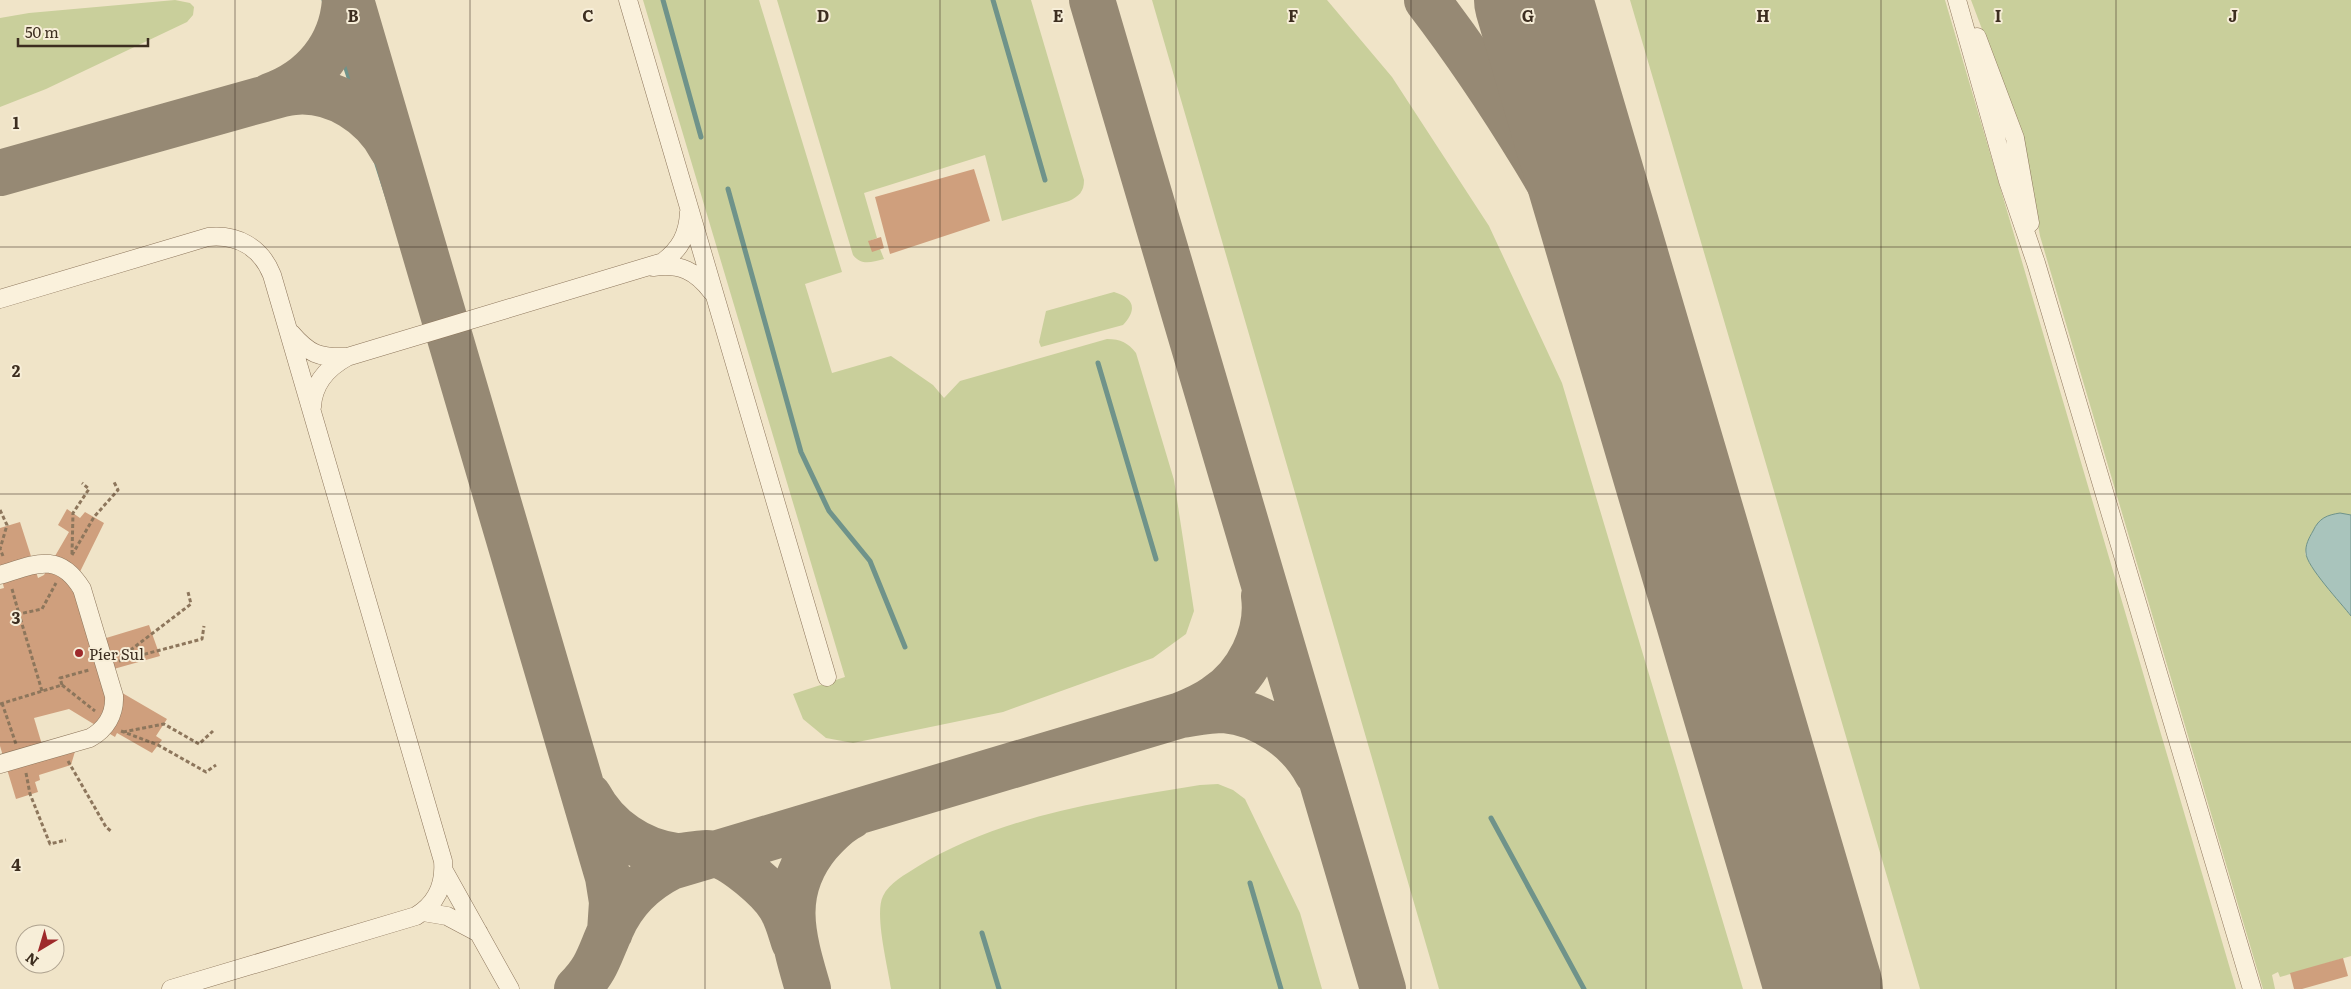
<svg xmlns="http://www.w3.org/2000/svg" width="2351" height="989" font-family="Literata,serif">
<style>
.green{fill:#c9cf9b}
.water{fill:#a9c4bc;stroke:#6f938a}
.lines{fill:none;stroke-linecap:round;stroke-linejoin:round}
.stream{stroke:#6f938a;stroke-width:5}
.taxiway{stroke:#968974;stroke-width:46}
.runway{stroke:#968974;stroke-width:118}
.building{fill:#cf9f7d}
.minor-casing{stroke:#8d765c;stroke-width:19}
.path{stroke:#8d765c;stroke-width:3;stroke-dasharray:4 2.5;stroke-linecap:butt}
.minor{stroke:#faf1dc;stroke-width:18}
.grid{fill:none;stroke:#3d2e20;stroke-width:1;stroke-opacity:0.55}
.poi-dot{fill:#9e2a2b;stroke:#f7eed8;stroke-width:2}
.labels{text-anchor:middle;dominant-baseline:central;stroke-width:4;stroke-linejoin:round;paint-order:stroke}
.poi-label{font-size:15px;fill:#3d2e20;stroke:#f7eed8;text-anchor:start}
.grid-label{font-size:16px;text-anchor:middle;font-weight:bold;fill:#3d2e20;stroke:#f7eed8;stroke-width:4;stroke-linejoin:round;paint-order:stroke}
</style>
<rect width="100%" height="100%" fill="#f0e4c8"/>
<path class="green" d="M175,0l15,3 4,4 -1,8 -6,7 -141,67 -46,18v-89l29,-5z
M643,0h116l83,272 -37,12 27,89 59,-17 42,29 11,13 16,-17 147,-42c14,0 21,4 29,14l38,127 20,131 -8,23 -33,24 -150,54 -150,31 -27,-5 -23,-19 -10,-25 52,-17z
M777,0h254l53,180c0,12 -5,16 -15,21l-67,20 -17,-66 -121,38 13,45 -8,3 11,8 4,10c-13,3 -22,7 -31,-4z
M1152,0h175l65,77 97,149 73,157 181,606h-304z
M1630,0h315l291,989h-316z
M1971,0h380v515c-27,-5 -42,15 -46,39l46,62v340l-71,21 -2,-5 -6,3 3,14h-12l-223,-753 -18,-101z
M1114,292c21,6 23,18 9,33l-82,22 -2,-5 7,-31z
M1218,784l15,6 12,9 55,114 22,76h-431c-3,-22 -17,-75 -8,-93 6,-13 23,-22 34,-29 85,-52 187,-66 283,-82z"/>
<path class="water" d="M2340,513l11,2v101c-9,-12 -45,-50 -45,-63 -1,-8 3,-15 7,-22 6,-13 14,-16 27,-18z"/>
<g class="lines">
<path class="stream" d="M324,0l103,319
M663,0l38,137
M993,0l52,180
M728,189l73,263 28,59 41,50 35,86
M1098,363l58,196
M1491,818l93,171
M1250,883l31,106
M982,933l17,56"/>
<path class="taxiway" d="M351,0l257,877 4,25 -2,30
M1092,0l291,989
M1427,0c79,103 138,208 200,320
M270,96c43,-15 72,-50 75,-96
M0,173l260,-73c11,-3 23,-7 34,-8 40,-4 80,22 98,57
M1181,715c14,-2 29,-5 43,-5 38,3 76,30 93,63
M589,796c17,32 51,56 88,60 12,0 27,-5 38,-2 20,5 55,36 65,52 7,11 10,24 14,36
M577,989c21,-21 22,-34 34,-60 12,-28 32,-48 60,-62l510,-152c12,-5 24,-10 35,-18 32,-21 53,-63 48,-101
M808,989c-16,-54 -29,-98 11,-146 9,-10 19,-21 32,-27"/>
<path class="runway" d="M1533,0l291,989"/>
</g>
<path class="building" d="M974,169l16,52 -100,33 -15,-57z
M881,237l3,11 -12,4 -4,-11z
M67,509l13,9 5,-6 19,11 -33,67 6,3 16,49 56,-17 11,31 -57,16 -3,8 67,39 -11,17 6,4 -10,13 -35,-20 -2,4 -46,-28 -35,9 12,40 30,-10 -5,17 -32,10 1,5 -5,2 3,10 -22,7 -16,-53v-157l4,-1 -4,-15v-45l20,-6 18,56 6,-3 25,-43 -11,-7z
M2343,958l5,18 -46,13h-8l-4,-16z"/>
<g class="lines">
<defs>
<path id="minor" d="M628,0l199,677
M1957,0l51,181 28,82 216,726
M1977,37l38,101 15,85
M653,267c27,-4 43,4 59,25
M0,299l208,-62c29,-3 53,10 64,38l171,586c2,24 -7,43 -27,55l-245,73
M291,333c18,21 28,25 55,24
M312,407c1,-23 15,-39 35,-50l316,-95c17,-13 25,-27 26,-50
M0,575c35,-11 59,-24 82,14l32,107c1,18 -8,33 -24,42l-90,26
M444,871l66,118
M423,912l24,4 32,17"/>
</defs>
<use href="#minor" class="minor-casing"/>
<path class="path" d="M0,510l7,15 -7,24 3,7
M72,554l1,-41 16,-24 -7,-6
M72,555l22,-38 24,-27 -4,-8
M12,589l7,25
M120,658l71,-54 -3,-12
M119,661l83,-22 2,-13
M62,685l33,26
M42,691l-23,-77 23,-5 14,-26
M2,703l14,41
M0,704l62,-19 -2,-7 29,-8
M121,731l37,14 48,27 10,-7
M123,732l41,-8 35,20 14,-13
M68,761l38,66 6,5
M26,773l4,21 20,50 16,-4"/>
<use href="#minor" class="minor"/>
</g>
<path class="grid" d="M235,0v989M470,0v989M705,0v989M940,0v989M1176,0v989M1411,0v989M1646,0v989M1881,0v989M2116,0v989M0,247h2351M0,494h2351M0,742h2351"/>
<circle class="poi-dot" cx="79" cy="653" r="5"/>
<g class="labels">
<g class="poi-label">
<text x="89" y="653">Píer Sul</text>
</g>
</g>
<g class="grid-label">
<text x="353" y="22">B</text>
<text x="588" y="22">C</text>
<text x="823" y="22">D</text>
<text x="1058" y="22">E</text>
<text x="1293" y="22">F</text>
<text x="1528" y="22">G</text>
<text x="1763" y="22">H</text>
<text x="1998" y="22">I</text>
<text x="2233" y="22">J</text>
<text x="16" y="129">1</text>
<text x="16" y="377">2</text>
<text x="16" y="624">3</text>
<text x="16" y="871">4</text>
</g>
<g transform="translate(40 949) rotate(218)"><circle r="24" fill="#f7eed8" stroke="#ada18e"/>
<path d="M0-4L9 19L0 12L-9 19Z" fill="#9e2a2b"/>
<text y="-8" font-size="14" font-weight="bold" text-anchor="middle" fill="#3d2e20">N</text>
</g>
<path d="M18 38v8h130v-8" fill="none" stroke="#3d2e20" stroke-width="2.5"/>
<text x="25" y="38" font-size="15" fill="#3d2e20" stroke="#f7eed8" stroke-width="4" paint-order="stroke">50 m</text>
</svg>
